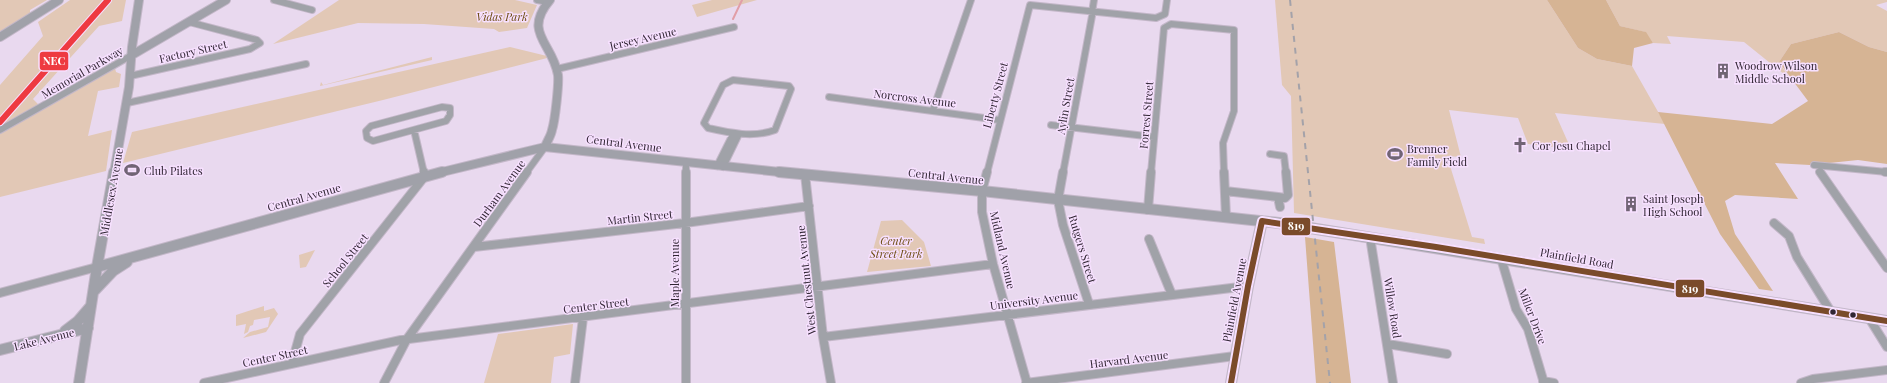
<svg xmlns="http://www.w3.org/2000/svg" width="1887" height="383" font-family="'Playfair Display',serif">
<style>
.green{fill:#e2c8b6}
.forest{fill:#d6b494}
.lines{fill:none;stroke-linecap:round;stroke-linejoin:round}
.stream{stroke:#e19ea7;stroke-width:2}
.street-far1-casing{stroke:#c3b7c8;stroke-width:8}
.street-casing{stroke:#c3b7c8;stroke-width:10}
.secondary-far1-casing{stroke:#c3b7c8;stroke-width:10}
.secondary-casing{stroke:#c3b7c8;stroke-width:12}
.street-far1{stroke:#a0a2a8;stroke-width:6}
.street{stroke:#a0a2a8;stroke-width:8}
.secondary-far1{stroke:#a0a1a9;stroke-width:8}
.secondary{stroke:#a0a1a9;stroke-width:10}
.rail{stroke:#a4a2a9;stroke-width:2;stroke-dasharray:6 6;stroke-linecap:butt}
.bus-1-casing{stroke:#f7e0ff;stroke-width:10}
.bus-1{stroke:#7a4b2a;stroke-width:6}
.rail-1-casing{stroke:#f7e0ff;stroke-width:8}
.rail-1{stroke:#ee3a41;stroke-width:6}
.bus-dot{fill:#302533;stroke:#f7e0ff;stroke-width:1.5}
.labels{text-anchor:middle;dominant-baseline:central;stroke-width:3;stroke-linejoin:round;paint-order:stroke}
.park-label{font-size:11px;font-style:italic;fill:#6c4c10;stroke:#f7e0ff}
.street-label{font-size:11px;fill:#302533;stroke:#f7e0ff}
.poi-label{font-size:11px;fill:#302533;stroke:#f7e0ff;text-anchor:start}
.line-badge{stroke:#f7e0ff;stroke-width:1.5}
.badge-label{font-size:11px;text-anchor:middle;font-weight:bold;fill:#fff}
</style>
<rect width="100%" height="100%" fill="#e9d9ef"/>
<path class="green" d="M0,0h47l-17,10v5l-30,18z
M70,0h56l-4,21 -23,5 -66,73 9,9 73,-40 1,4 5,2 -2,13 -21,4 -10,45 24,-6 -6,41 -106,26v-112l43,-49 -5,-14z
M339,0h176l22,5 -10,23 -28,4 -5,-3 -70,-5 -66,-1 -85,21z
M712,0h45l-60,17 -5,-12z
M1275,0h272l31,48 19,11 35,7 33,58 -110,-11 16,36 -43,-5 -10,-26 -69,-8 12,47 -14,-1 25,81 12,2 1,5 -191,-31 -3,-117 -9,-11z
M1606,0h281v2l-11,3 11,6v41l-18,-5 -30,-15 -48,12 -12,18 11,17 -46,-37 -77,-6 4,8 -18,-1 -8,-11 -25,-6z
M510,47l41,10 -168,43 -260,63 9,-31z
M432,57v3l-112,26 1,-4 2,3z
M902,220l22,22 7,24 -64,6 14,-51z
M315,250l-9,17 -6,1 -1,-13z
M264,306v5l10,-3 4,6 -12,18 -23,6 7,-6 18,-5 2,-10 -16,3 -1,5 -3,1 -2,6 -4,2 2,-10 -10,2v-11z
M573,324l-3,30 -16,3 -3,26h-67l14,-49z"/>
<path class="forest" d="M1547,0h59l14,26 26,6 7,11 -19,5 -2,18 -35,-7 -19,-11z
M1839,32l30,15 18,5v112l-29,-4 -48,5 -35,-2 23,36 -63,-4 -10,6 10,33 38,57 -14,-2 -39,-55 -62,-122 114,12 36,-23 -29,-39 12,-18z
M1305,237l29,5 17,141h-35z"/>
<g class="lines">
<path class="stream" d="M733,19l9,-19"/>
<defs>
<path id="street-far1" d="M274,0l38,10
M537,0l11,2
M1092,12l2,-12
M557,69l177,-42
M130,76l120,-27 10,-6 -3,-3 -68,-18
M733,80l56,6 2,3 -16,41c-21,8 -45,3 -67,-2l-4,-5 19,-38z
M829,97l170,23
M127,103l179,-39
M442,107l8,1v7l-4,6 -73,20 -6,-3 -1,-7 5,-5z
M933,110l38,-110
M1051,125l103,12
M0,130l132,-75
M414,130l10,43
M1270,154l14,2 2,17
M686,163v10
M1814,165l73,7
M717,166l16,-32
M723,167l16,-33
M526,173l19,-26
M987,173l43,-168 126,13 9,-4 2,-14
M1063,173l29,-157
M1151,173l13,-145 7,-4 63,6v81l-11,32 1,30"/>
<path id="street" d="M686,172v211
M987,172l-5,19v21l11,52 34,119
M1063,172l-5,28 5,25 26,79
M1224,172l2,45
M1820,172l67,96
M1885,172h2
M805,174l18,163 8,46
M1225,191l53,6 2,10
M1278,197l7,1 3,-3 -2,-23
M1148,210l3,-38
M1774,223l15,13 8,21 34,55
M1370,237l23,146
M1149,239l23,56
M474,247l211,-24 124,-17
M1501,258l15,51 12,20 16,54
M0,293l97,-26
M1869,318l18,29
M823,337l425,-51
M1388,344l59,10
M292,363l8,-29 125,-158 -1,-4
M1543,381l11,2
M204,383l197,-43 592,-76
M384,383l23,-44 120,-167
M575,383l8,-65
M1026,383l209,-27
M1801,383l12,-4 74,-9"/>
<path id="secondary-far1" d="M0,37l59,-37
M132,55l94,-55
M545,147c2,-6 6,-11 7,-17 3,-9 7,-46 6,-55 -5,-32 -36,-42 -8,-75
M114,173l15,-86 3,-40 7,-47
M438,173l107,-26 244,26"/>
<path id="secondary" d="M779,172l203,19 297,32 608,98
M97,267l345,-95
M94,291l19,-20 14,-9
M65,331l13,-10 12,-14
M0,350l88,-22
M79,383l18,-116 17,-95
M1231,383l17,-97 14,-65"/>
</defs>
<use href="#street-far1" class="street-far1-casing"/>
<use href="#street" class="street-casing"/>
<use href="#secondary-far1" class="secondary-far1-casing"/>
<use href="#secondary" class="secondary-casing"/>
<use href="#street-far1" class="street-far1"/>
<use href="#street" class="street"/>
<use href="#secondary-far1" class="secondary-far1"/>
<use href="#secondary" class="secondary"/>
<path class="rail" d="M1290,0l40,383"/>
<defs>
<path id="bus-1" d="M1231,383l17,-97 14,-65 174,26 451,74"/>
</defs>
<use href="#bus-1" class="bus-1-casing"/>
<use href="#bus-1" class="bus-1"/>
<defs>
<path id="rail-1" d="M0,122l108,-122"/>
</defs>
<use href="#rail-1" class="rail-1-casing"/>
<use href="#rail-1" class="rail-1"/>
</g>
<defs>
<symbol id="building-bare" viewBox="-9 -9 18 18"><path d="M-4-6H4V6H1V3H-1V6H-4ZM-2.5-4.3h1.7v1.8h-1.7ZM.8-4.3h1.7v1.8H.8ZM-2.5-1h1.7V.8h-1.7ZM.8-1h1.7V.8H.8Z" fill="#716475" stroke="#f7e0ff" stroke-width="2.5" paint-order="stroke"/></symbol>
<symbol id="church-bare" viewBox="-9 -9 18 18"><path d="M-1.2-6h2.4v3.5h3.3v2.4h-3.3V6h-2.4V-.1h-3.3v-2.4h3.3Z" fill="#716475" stroke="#f7e0ff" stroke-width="2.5" paint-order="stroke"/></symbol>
<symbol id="stadium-bare" viewBox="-9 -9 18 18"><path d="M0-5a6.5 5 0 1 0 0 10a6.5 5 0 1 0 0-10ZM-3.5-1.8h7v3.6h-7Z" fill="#716475" stroke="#f7e0ff" stroke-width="2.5" paint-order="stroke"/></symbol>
</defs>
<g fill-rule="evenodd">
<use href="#building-bare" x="1712" y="60" width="22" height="22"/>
<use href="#church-bare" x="1509" y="134" width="22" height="22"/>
<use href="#stadium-bare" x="1384" y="143" width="22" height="22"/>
<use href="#stadium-bare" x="121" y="159" width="22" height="22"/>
<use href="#building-bare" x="1620" y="193" width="22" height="22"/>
</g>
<g class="bus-dot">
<circle cx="1833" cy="312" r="3.5"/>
<circle cx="1853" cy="315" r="3.5"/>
</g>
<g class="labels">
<g class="park-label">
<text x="502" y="16">Vidas Park</text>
<text x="896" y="240">Center<tspan x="896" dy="13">Street Park</tspan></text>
</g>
<g class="street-label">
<text transform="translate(643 38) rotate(-13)">Jersey Avenue</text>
<text transform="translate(193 51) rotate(-13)">Factory Street</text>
<text transform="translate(82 72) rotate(-30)">Memorial Parkway</text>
<text transform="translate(995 95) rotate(-75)">Liberty Street</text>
<text transform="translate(915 98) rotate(7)">Norcross Avenue</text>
<text transform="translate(1065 106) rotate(-80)">Aylin Street</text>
<text transform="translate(1146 115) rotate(-85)">Forrest Street</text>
<text transform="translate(624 143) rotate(7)">Central Avenue</text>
<text transform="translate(946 176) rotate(6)">Central Avenue</text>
<text transform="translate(111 192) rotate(-80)">Middlesex Avenue</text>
<text transform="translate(499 193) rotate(-54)">Durham Avenue</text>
<text transform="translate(304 197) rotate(-16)">Central Avenue</text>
<text transform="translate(640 217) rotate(-6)">Martin Street</text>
<text transform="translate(1083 249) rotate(73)">Rutgers Street</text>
<text transform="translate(1003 250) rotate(77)">Midland Avenue</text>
<text transform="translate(1577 258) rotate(10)">Plainfield Road</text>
<text transform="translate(345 260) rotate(-51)">School Street</text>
<text transform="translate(674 273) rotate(-90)">Maple Avenue</text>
<text transform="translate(806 280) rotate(-96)">West Chestnut Avenue</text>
<text transform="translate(1034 300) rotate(-7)">University Avenue</text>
<text transform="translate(1234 300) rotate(-79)">Plainfield Avenue</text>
<text transform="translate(596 305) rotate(-7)">Center Street</text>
<text transform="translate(1393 308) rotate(81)">Willow Road</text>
<text transform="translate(1533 316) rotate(69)">Miller Drive</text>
<text transform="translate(44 339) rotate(-14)">Lake Avenue</text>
<text transform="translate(275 356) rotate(-12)">Center Street</text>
<text transform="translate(1129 359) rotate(-7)">Harvard Avenue</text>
</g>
<g class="poi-label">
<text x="1735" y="65">Woodrow Wilson<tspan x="1735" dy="13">Middle School</tspan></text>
<text x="1532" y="145">Cor Jesu Chapel</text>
<text x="1407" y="148">Brenner<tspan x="1407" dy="13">Family Field</tspan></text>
<text x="144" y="170">Club Pilates</text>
<text x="1643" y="198">Saint Joseph<tspan x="1643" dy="13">High School</tspan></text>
</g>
</g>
<g class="line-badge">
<rect x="39" y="51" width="30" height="20" rx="4" fill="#ee3a41"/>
<rect x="1281" y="217" width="30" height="19" rx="4" fill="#7a4b2a"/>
<rect x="1675" y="279" width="30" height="19" rx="4" fill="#7a4b2a"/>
</g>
<g class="badge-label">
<text x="54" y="65">NEC</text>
<text x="1296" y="230">819</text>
<text x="1690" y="293">819</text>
</g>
</svg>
